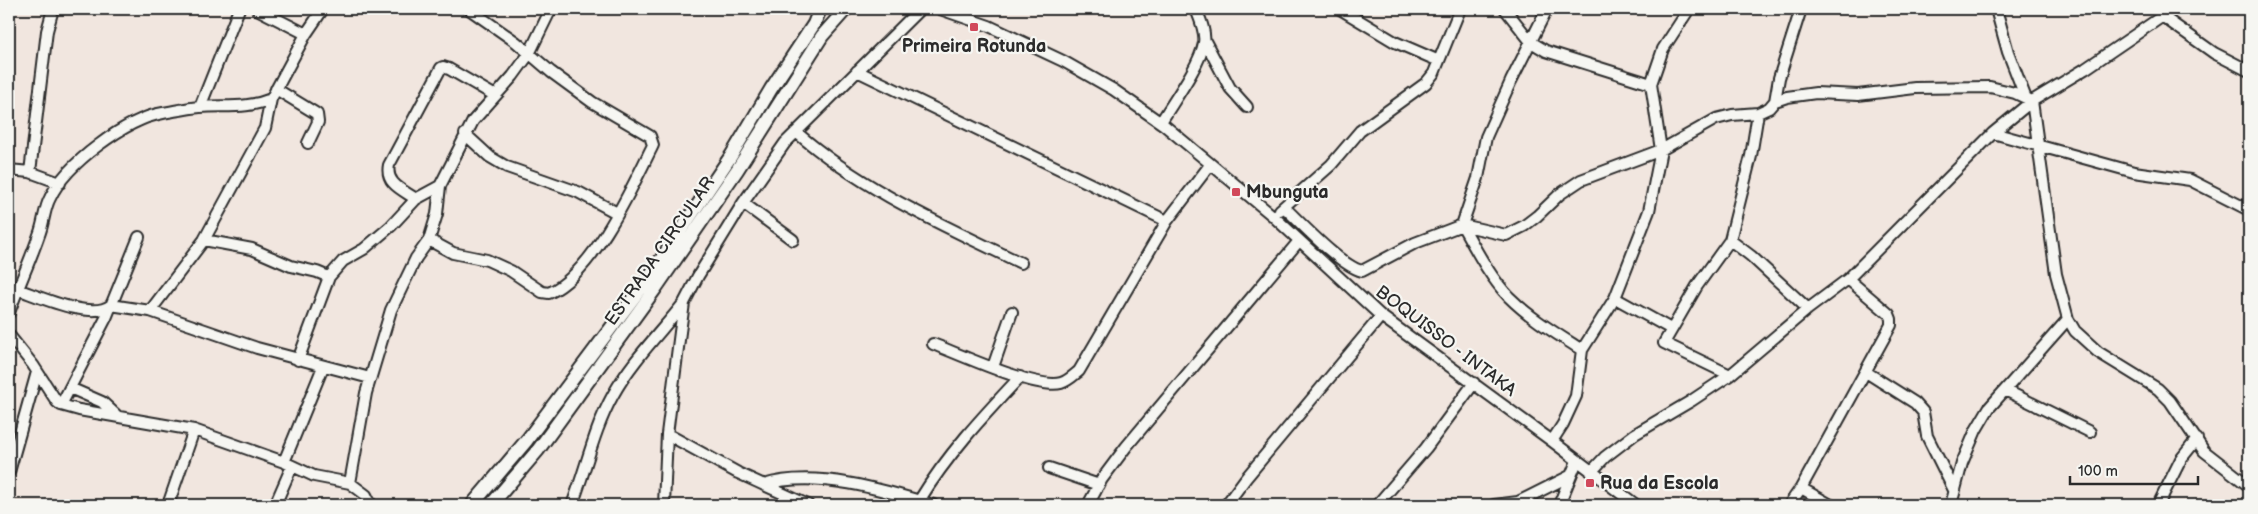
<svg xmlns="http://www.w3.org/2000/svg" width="2258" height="514" font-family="'Balsamiq Sans',sans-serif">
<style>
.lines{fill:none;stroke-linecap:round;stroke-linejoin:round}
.minor-casing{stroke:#2b2b2b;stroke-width:14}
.major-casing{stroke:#2b2b2b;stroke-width:16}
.minor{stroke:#f6f6f2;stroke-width:10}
.major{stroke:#f6f6f2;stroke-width:12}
.poi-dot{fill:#d1495b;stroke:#f6f6f2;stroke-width:2}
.labels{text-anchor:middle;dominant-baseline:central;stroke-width:4.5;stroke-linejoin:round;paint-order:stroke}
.poi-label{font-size:18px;font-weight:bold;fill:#2b2b2b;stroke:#f6f6f2;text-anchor:start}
.street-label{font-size:18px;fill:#2b2b2b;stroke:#f6f6f2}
</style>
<rect width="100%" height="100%" fill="#f1e6df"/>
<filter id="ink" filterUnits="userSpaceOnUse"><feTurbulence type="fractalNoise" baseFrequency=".02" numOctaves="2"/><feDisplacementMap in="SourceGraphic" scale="10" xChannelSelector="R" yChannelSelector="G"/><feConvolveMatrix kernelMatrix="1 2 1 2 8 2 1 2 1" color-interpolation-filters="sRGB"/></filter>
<g filter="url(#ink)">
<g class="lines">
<defs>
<path id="minor" d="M257,9l49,25
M940,9l49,17 74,35 51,29 50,35 109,91 108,100 171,125 84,64
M1340,9l55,33 44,19
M1505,9l26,33 15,9 105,33
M1547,9l-36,72 -25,56 -8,41 -16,47c14,25 28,52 47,72 21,21 48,37 73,53
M1996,9l12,43 17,44
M2162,16l52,37 35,18
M1205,41l25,47 17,19
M857,71l310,150
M276,89l41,25 1,8 -10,21
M1775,101l4,-23 22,-69
M200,107l39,-98
M1161,122c12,-20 39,-57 43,-79 2,-11 -4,-24 -8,-34
M796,132c68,59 145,92 225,131
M1993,133l141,39 56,8 59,30
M465,134l25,23 17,10 71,25 39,21
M9,170l21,2 30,11
M30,172l17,-141 6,-22
M416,199c-13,-9 -31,-15 -27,-34l52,-97 2,-1 6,2 45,26
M743,203l50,37
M1284,207c18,17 57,59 78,64l53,-28 47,-18 44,10 18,-9 13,-10 23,-22 21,-14 80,-30 55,-31 16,-4 26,-2 11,-5 6,-7 12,-4 29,-4 42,2 57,-7 75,-1 25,6 17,8 24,173 12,45 7,12 23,21 60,37 12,12 34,50 45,35
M1280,210l51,-45 29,-34 66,-48 8,-10 26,-64
M204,240l48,9 39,17 26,6 12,5
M429,240l24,13 34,7 24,11 31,21 7,1c44,-20 83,-105 104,-148l-3,-9 -58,-34 -41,-30 -35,-30 -47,-33
M1730,240l21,16 57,53
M17,289c21,7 75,32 94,16l39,6 107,37 113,30
M1615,298l56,31
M150,311l54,-71 61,-112 6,-29 35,-65 17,-25
M9,313c9,-26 21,-52 30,-78 5,-12 5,-26 11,-37 16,-34 76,-79 113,-85 12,-2 25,-5 37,-6 25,-2 47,2 71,-8
M9,335l24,30 24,37 4,3 18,5 115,20 90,32 30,14 36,7 16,12 5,10
M933,344c26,10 104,46 128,39 7,-2 12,-7 18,-12l88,-150 43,-56
M298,360l31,-83 14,-16 21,-12 27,-23 25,-27 24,-13
M993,367l19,-55
M1866,372l49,31 8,9 4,24 27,54
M1730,375l-66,-32 33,-57 33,-46 21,-84 7,-43
M70,388l32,14 14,13
M2005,390l85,42
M61,405l45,-87 33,-81
M667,434l71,39 70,32
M1552,441l11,-17 13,-28 6,-46 33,-52 34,-87 12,-61 -10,-66 12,-35 26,-40
M284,462l39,-95
M1049,468l50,17
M9,472l28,-100
M1591,472l14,-15 30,-23 56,-33 39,-26 78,-66 40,-30 145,-146 39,-32 53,-32 88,-60
M350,483l16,-90 25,-83 25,-52 13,-18 8,-26 3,-28 33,-65 40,-45 16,-22 22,-45
M764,485c50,-16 121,5 169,20
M1801,488l30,17
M919,501c28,-46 64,-85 101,-124
M168,505l26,-75
M275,505l17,-39
M572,505c14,-36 22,-76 41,-110 18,-33 47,-62 70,-91
M664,505l3,-71 13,-102 4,-29 14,-27 45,-73 42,-60 135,-134
M1088,505l14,-26 24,-32 173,-206
M1226,505l20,-27 135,-162
M1377,505l49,-57 48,-65
M1494,505l24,-3 52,-26
M1559,505l18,-44
M1789,505l12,-17 90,-163v-6l-2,-5 -41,-35
M1951,505l11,-42 14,-33 13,-22 79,-89
M2158,505l23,-46 16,-20"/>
<path id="major" d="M472,505l55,-65 123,-164 81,-120 40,-67 43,-65 6,-15
M491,505l47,-55 117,-161 82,-119 85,-134 24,-27"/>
</defs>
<use href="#minor" class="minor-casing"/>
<use href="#major" class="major-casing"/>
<use href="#minor" class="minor"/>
<use href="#major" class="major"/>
</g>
</g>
<g class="poi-dot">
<rect x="969" y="22" width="10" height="10" rx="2.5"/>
<rect x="1231" y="187" width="10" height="10" rx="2.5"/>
<rect x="1585" y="478" width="10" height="10" rx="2.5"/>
</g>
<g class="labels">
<g class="poi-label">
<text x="974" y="46" text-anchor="middle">Primeira Rotunda</text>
<text x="1246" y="192">Mbunguta</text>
<text x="1600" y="483">Rua da Escola</text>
</g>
<g class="street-label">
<text transform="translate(660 251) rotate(-55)">ESTRADA CIRCULAR</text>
<text transform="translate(1446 341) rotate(37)">BOQUISSO - INTAKA</text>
</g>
</g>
<rect width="2258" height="514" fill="none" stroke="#f6f6f2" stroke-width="30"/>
<rect x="15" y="15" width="2228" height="484" fill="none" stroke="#2b2b2b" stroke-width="2" filter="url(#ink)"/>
<path d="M2070 476v8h128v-8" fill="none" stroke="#2b2b2b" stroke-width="2.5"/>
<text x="2078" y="476" font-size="15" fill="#2b2b2b" stroke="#f6f6f2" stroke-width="4" paint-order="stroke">100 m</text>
</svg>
